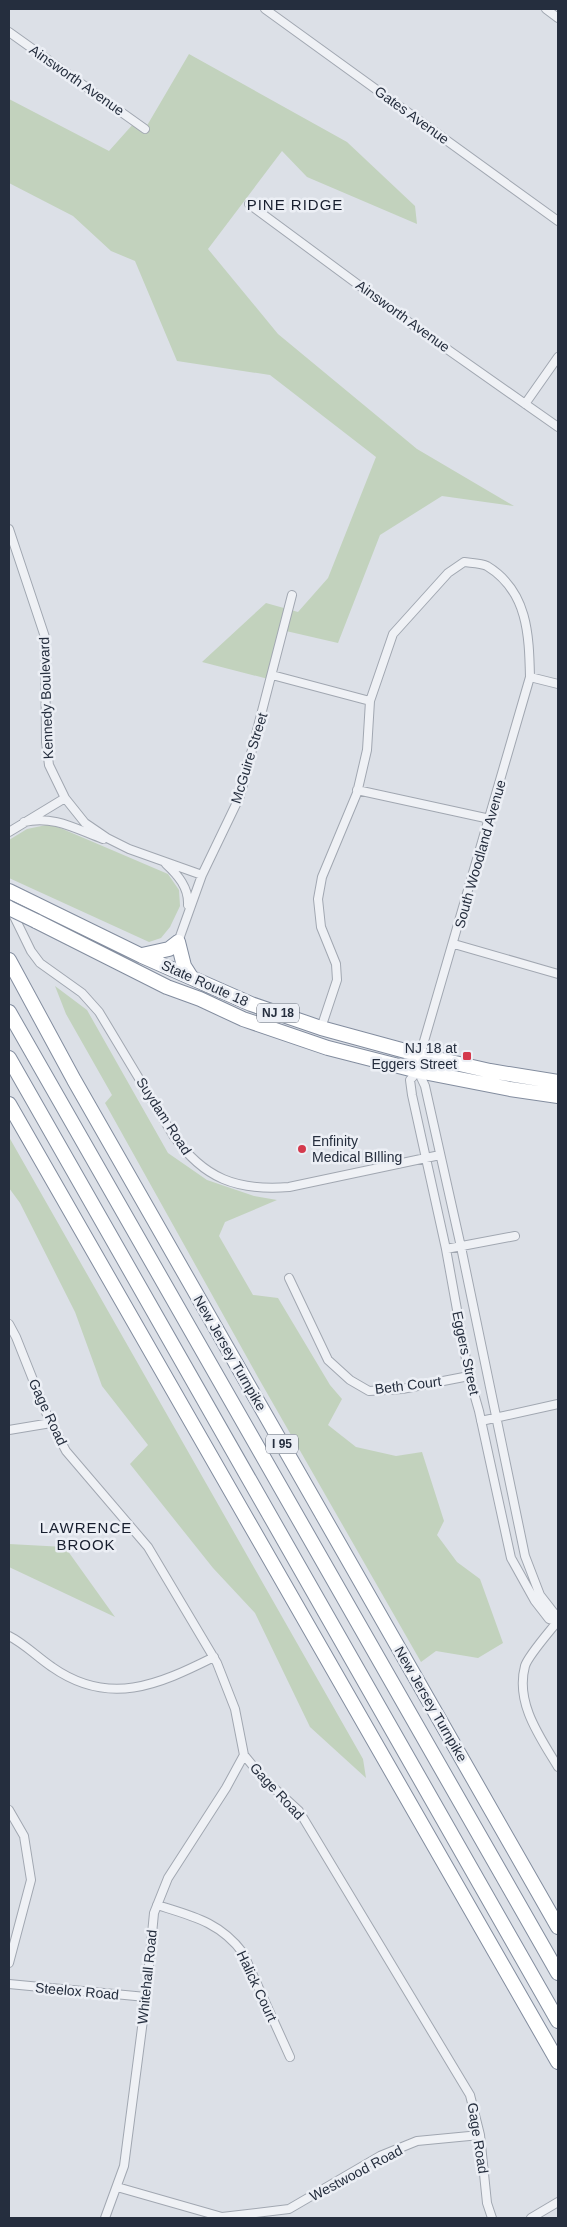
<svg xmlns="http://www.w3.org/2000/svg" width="567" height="2227" font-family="Helvetica,sans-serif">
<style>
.green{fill:#c2d2bd}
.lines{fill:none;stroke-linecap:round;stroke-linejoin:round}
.street-casing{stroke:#a1a7b1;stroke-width:10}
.highway-casing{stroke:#838d9f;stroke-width:16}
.street{stroke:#eff1f5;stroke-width:8}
.highway{stroke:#fff;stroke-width:14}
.highway-bridge-casing{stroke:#838d9f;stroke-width:16;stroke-linecap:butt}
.highway-bridge{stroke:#fff;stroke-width:14}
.poi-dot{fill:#d4394c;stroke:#eceff5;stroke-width:2}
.labels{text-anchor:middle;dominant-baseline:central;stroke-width:5;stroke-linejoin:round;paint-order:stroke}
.shield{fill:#eceff5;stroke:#616875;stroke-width:1}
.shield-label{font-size:12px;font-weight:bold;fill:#252e3e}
.street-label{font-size:14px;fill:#252e3e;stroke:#eceff5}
.poi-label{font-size:14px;fill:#252e3e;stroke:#eceff5;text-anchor:end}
.neighbourhood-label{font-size:15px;letter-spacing:1px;fill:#181f2f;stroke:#eceff5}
</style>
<rect width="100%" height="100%" fill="#dce0e7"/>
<path class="green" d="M189,54l158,88 68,64 2,18 -110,-47 -25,-26 -74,98 70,85 139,115 97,57 -72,-10 -62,39 -42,108 -52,-12 -14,49 -70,-18 64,-59 32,9 30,-34 48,-121 -106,-82 -93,-14 -42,-100 -24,-10 -38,-35 -64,-33v-84l100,52 25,-28 11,6z
M51,824l117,50 11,16 1,16 -10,21 -9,11 -12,4 -140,-64v-38l18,-11z
M55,986l32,24 81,143 39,27 47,16 23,4 -52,22 -6,14 34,59 25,3 52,87 12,14 -14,26 28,22 40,9 26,-4 22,69 -7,14 20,27 23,17 23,64 -25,15 -42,-7 -15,11 -162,-283 -154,-276 7,-8 -46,-81z
M9,1137l354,622 3,19 -56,-51 -55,-114 -42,-45 -83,-104 18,-19 -46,-59 -27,-74 -55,-109 -11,-15z
M9,1544l56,3 50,70 -106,-50z"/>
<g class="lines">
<defs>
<path id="street" d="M265,9l293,212
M546,9l12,9
M9,32l136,97
M249,204l161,119 148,104
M525,404l33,-47
M9,529l36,108 1,105 3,23 16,33 20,25 22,15 22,11 73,26
M272,675l98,26
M530,677l28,7
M357,790l133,29
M24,822c29,-7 52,7 79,17
M9,832l56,-34
M166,864c12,11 23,24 22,41
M11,910l20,41 9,12 42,30 17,19 74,123c31,44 64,56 116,52l151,-32
M178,942l24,-67 38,-79 52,-201
M454,944l104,30
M321,1028l16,-48 -1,-16 -15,-37 -3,-28 4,-22 35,-84 10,-43 3,-49 23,-67 55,-61 16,-11c7,1 17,1 23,4 41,25 42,69 43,111l-110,378 -2,16 7,15 36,161 64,309 15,39 14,18 3,9
M418,1071l-8,9 2,15 34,154 23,127 10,35 32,147 24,43 14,18 9,3
M446,1249l69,-13
M289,1278l39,82 22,20 19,11 33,-2 67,-13
M9,1324l7,13 31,78 19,36 82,96 69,116 18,46 9,46 18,22 37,34 171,284 10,40 7,68 5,15
M481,1421l77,-17
M9,1430l42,-7
M557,1622c-7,9 -29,34 -32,44 -10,37 15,71 33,101
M9,1636c16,8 28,21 43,31 57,40 106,18 162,-10
M9,1810l15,26 7,44 -22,83
M157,1905c35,11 63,17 86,48l47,104
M9,1984l137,13
M117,2187l105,30 67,-8 91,-53 37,-15 63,-6
M105,2218l19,-52 22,-169 8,-84 14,-35 58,-90 18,-33
M531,2218l27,-16"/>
<path id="highway" d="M9,891l133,65 109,48 70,24 99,27 70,16 68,11
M36,921l131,66 33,12 43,20 85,29 90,23 92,18 48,7
M178,942l6,24 7,11
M142,955l27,-6 9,-7
M9,960l65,120 484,847
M9,1012l549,961
M9,1058l549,963
M9,1104l549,958"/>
</defs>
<use href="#street" class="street-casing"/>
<use href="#highway" class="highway-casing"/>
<use href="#street" class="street"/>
<use href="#highway" class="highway"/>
<defs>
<path id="highway-bridge" d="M9,908l27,13"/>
</defs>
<use href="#highway-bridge" class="highway-bridge-casing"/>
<use href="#highway-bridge" class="highway-bridge"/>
</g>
<g class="poi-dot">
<rect x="462" y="1051" width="10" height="10" rx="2.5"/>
<circle cx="302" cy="1149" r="5"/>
</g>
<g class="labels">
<g class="shield">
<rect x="257" y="1003.5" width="42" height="19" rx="4"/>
<rect x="266" y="1434.5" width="32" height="19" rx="4"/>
</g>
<g class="shield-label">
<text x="278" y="1013">NJ 18</text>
<text x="282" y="1444">I 95</text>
</g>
<g class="street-label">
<text transform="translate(77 80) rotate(35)">Ainsworth Avenue</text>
<text transform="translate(412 115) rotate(36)">Gates Avenue</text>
<text transform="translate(403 316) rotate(36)">Ainsworth Avenue</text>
<text transform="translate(46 698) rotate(-92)">Kennedy Boulevard</text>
<text transform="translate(249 758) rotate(-73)">McGuire Street</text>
<text transform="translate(480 854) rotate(-74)">South Woodland Avenue</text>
<text transform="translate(205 983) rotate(24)">State Route 18</text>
<text transform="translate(164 1116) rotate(57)">Suydam Road</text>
<text transform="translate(230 1353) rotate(60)">New Jersey Turnpike</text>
<text transform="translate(466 1353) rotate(78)">Eggers Street</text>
<text transform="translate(408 1385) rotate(-7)">Beth Court</text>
<text transform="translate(48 1412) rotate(65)">Gage Road</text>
<text transform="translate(431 1704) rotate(60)">New Jersey Turnpike</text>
<text transform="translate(277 1791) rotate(47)">Gage Road</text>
<text transform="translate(147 1977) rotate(-84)">Whitehall Road</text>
<text transform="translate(257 1986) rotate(65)">Halick Court</text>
<text transform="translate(77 1991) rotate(5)">Steelox Road</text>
<text transform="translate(478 2138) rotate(81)">Gage Road</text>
<text transform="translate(356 2173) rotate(-28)">Westwood Road</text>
</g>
<g class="poi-label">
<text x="457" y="1048">NJ 18 at<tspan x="457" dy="16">Eggers Street</tspan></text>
<text x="312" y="1141" text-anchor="start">Enfinity<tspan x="312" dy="16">Medical BIlling</tspan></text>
</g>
<g class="neighbourhood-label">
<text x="295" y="204">PINE RIDGE</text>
<text x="86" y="1527">LAWRENCE<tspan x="86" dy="17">BROOK</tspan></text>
</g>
</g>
<rect width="567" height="2227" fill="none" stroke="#252e3e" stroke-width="20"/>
</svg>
